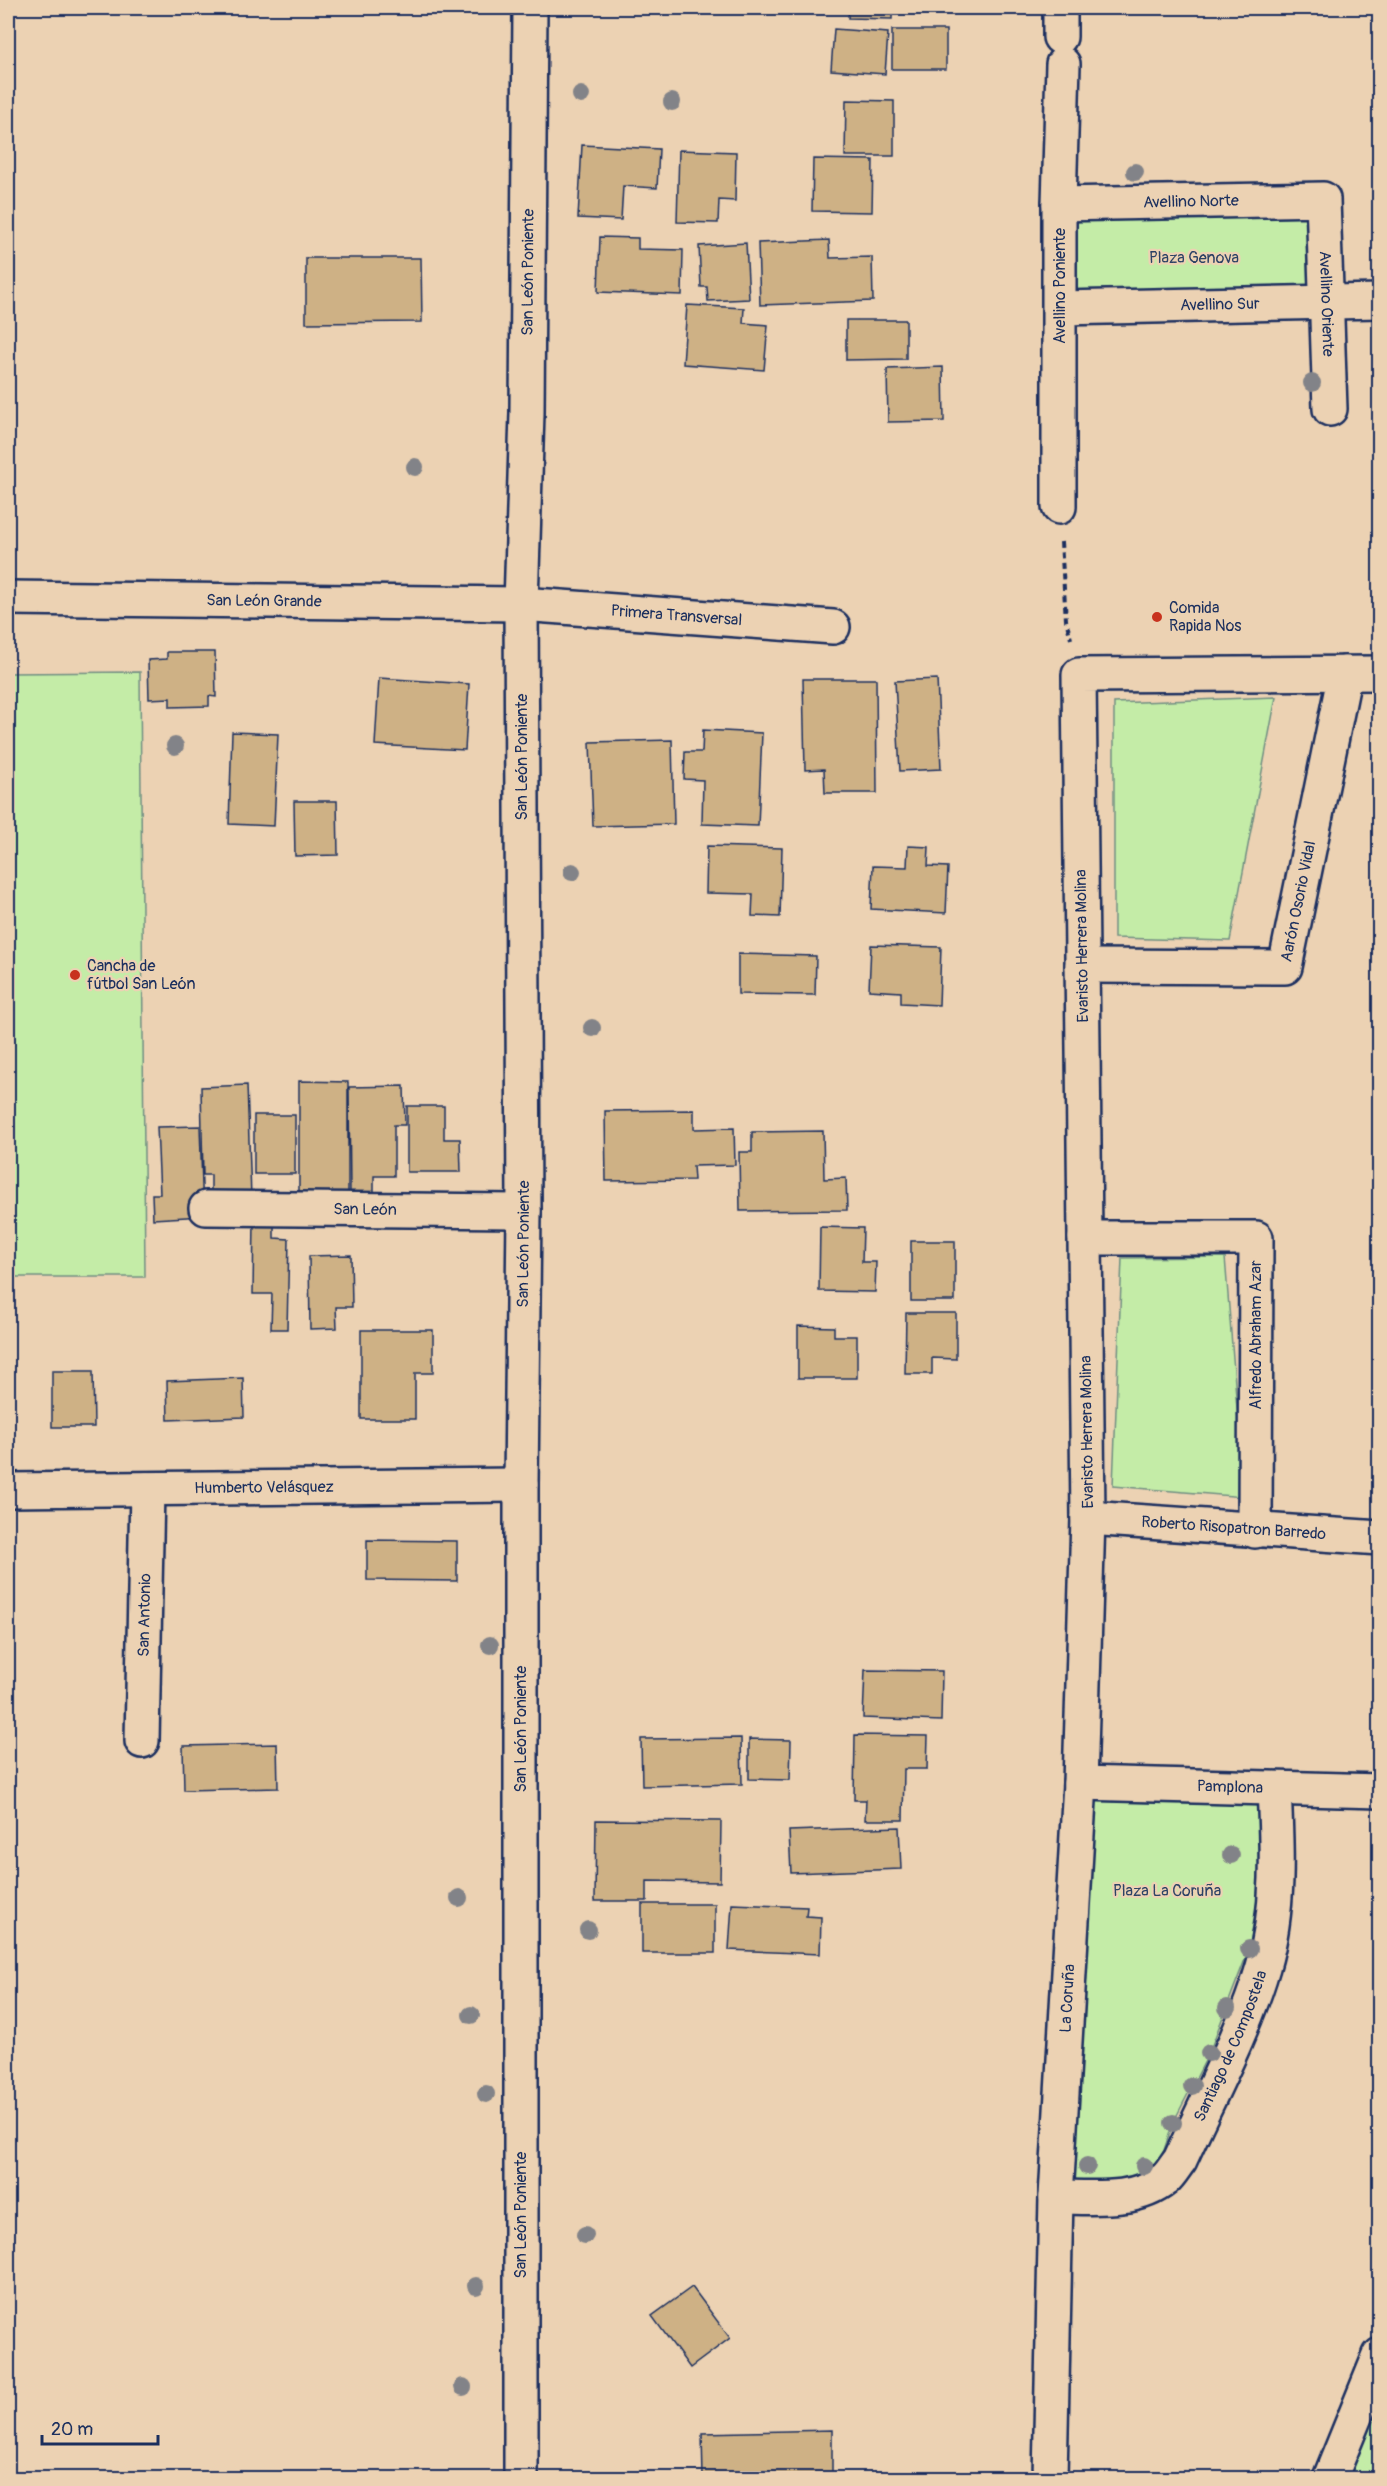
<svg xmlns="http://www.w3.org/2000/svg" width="1387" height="2486" font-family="Pangolin,sans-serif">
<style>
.green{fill:#c4eca7;stroke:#708e82;stroke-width:1.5}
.building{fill:#ceb185;stroke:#1b2f5e;stroke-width:1.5}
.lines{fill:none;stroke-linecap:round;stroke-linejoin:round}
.street-casing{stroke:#1b2f5e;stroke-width:38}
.path{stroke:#1b2f5e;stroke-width:4;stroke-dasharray:6 4.5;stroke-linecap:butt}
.street{stroke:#ecd2b3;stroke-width:33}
.tree{fill:#828388}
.poi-dot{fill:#c8321e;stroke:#ecd2b3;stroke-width:2}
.labels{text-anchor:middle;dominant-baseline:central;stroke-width:4.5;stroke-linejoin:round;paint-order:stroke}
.street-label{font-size:16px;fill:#1b2f5e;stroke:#ecd2b3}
.park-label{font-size:16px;fill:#2c4265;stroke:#ecd2b3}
.poi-label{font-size:16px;fill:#1b2f5e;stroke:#ecd2b3;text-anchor:start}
</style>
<rect width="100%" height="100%" fill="#ecd2b3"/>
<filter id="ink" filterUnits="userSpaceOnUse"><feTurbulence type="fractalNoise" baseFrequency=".0167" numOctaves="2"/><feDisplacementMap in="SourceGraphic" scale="12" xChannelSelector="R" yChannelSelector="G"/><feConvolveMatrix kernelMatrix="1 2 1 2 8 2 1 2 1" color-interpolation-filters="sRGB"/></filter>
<g filter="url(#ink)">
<path class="green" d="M1314,210l2,93 -244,3 -1,-93z
M140,672l5,605h-137v-604z
M1276,697l-46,244 -116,-3v-235z
M1225,1257l19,240 -131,-11 9,-228z
M1088,1793l173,5v79l-12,72 -40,104 -36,70 -18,54 -88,11z
M1379,2390v88h-34z"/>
<path class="building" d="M849,8h43v11l-44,-1z
M834,29l54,4 -3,41 -54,-4z
M892,30h54v39h-54z
M846,100l48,1v55h-49z
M582,145l77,4 -2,39 -34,-2 -2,34 -43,-2z
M679,150l57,2 -1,49 -16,-1 -1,23 -41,-1z
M813,159l60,1 -1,52 -60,-1z
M600,237l38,1v11l45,1 -1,45 -84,-3z
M829,240l1,18 42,-1 1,44 -113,4 -2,-62z
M746,243l3,56 -41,2 -1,-14h-6l-2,-41z
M306,258h115l1,64 -116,1z
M687,305l57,3 -1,15 25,2 -4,45 -81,-6z
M846,320h60v39l-60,1z
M943,367l1,54 -56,1 -1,-53z
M167,652h48l1,45 -7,-1v10l-39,1v-9l-21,1 -1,-39 19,-1z
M379,678l90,6 -4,66 -90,-5z
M803,679h73l1,114h-52l-1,-24 -19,1z
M937,679l4,90 -41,2 -5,-90z
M703,730l59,3 -4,93 -56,-2 1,-44 -19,-1 1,-27h17z
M232,732l46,2 -4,92 -45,-2z
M672,740l2,84 -81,2 -3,-84z
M294,801h43l1,54 -43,1z
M707,846l75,2 -2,69 -28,-1 1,-22 -47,-1z
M908,846l21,1 -1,19 20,1 -2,46 -75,-4 2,-43 34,1z
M871,945l70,2 -2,58 -38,-2v-11l-32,-2z
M738,954l78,2 -1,39 -77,-1z
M299,1081l49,1v112h-49z
M247,1085l4,112 -40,1v-23h-8l-2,-88z
M404,1086l1,39h-11v51h-20v17l-24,1 -1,-107z
M407,1106h37v33h16l1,33h-54z
M694,1110v19l40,-1 1,37 -42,1 1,14 -88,1 -1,-70z
M254,1115h41v59h-41z
M200,1126l3,90 -50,3 -1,-25h8l-3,-67z
M823,1131l1,48 22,-1 1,32 -107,1 -1,-59h13v-20z
M254,1219l20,1v18l15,1 -2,90h-16l1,-35h-19z
M820,1227l43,1 -1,34h14l-1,30 -56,-1z
M911,1241h44v60h-44z
M351,1255l1,52h-16l1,21 -27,1 -1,-73z
M906,1313h50v46l-24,-1v16h-27z
M798,1326l36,1v9h23v42h-59z
M361,1330h72v43h-18v46h-54z
M52,1371h41l1,56h-42z
M243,1378l1,39 -76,3 -1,-39z
M367,1540l90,1v40l-90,-1z
M865,1670l77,1 -1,50 -78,-3z
M855,1735l73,1 -1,33h-23l-1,51h-38l1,-20h-12z
M741,1738l1,46 -100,2 -1,-47z
M749,1739l42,1 -1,40 -41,-1z
M277,1744l1,44 -94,2 -1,-44z
M596,1820l125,1 -1,61 -73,-1v20h-52z
M899,1827l2,42 -110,4 -2,-42z
M642,1904h73v49h-73z
M732,1904l75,3 -1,9 15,1 -1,37 -91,-4z
M692,2287l38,51 -40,30 -38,-52z
M832,2430v48h-129l-1,-45z"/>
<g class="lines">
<defs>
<g id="street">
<path d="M1060,8v29"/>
<path id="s1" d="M1059,204l264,-5 7,210"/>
<path id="s2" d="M1061,308l319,-7"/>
<path d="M1059,507v-303l4,-140"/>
<path id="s3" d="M8,598l513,6 312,23"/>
<path id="s4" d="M1082,966l203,1 60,-294"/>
<path id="s5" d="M206,1208l318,3"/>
<path d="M1085,1238h171l-1,293"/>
<path id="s6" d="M8,1490l513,-5"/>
<path id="s7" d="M1088,1518l292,20"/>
<path id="s8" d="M142,1741l5,-252"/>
<path id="s9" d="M1080,1783l300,8"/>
<path id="s10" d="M1056,2197c35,0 80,6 109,-18 6,-5 10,-13 15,-19 28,-62 64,-128 83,-193 17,-58 14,-118 11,-178"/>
<path id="s11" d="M521,2478v-993l3,-274 -3,-607 6,-191 3,-405"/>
<path id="s12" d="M1050,2478l6,-281 24,-414 8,-265 -9,-843 301,-2"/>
<path d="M1330,2478l50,-123"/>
</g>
</defs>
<use href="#street" class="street-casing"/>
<path class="path" d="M1061,542l5,78 5,19"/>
<use href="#street" class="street"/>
</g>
<g class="tree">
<circle cx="581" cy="95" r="9"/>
<circle cx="672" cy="102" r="9"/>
<circle cx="1135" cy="172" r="9"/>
<circle cx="1312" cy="383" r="9"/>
<circle cx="415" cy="467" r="9"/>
<circle cx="175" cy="746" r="9"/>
<circle cx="572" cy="872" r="9"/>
<circle cx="592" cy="1028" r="9"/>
<circle cx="490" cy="1645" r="9"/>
<circle cx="1231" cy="1855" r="9"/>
<circle cx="459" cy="1898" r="9"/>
<circle cx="588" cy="1930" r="9"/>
<circle cx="1249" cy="1949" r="9"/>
<circle cx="1227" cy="2008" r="9"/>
<circle cx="471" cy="2015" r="9"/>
<circle cx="1209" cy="2053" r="9"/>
<circle cx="1192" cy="2086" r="9"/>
<circle cx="486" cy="2094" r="9"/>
<circle cx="1173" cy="2123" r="9"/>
<circle cx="1087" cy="2166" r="9"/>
<circle cx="1144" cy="2166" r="9"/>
<circle cx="585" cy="2235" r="9"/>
<circle cx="476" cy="2286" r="9"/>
<circle cx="463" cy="2387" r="9"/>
</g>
</g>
<g class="poi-dot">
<circle cx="1157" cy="617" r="6"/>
<circle cx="75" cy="975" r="6"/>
</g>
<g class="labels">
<g class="street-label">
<text stroke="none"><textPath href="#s1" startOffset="132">Avellino Norte</textPath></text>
<text stroke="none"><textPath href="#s11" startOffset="2206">San León Poniente</textPath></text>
<text transform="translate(1060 286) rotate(-90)">Avellino Poniente</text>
<text stroke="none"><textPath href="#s2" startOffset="159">Avellino Sur</textPath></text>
<text stroke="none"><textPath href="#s1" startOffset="369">Avellino Oriente</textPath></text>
<text stroke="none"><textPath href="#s3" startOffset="256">San León Grande</textPath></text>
<text stroke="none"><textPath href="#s3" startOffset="669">Primera Transversal</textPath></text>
<text transform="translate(522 757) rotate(-90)">San León Poniente</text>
<text stroke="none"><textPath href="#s4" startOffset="270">Aarón Osorio Vidal</textPath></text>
<text transform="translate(1082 946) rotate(-91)">Evaristo Herrera Molina</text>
<text stroke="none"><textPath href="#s5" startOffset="159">San León</textPath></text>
<text stroke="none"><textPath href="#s11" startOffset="1234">San León Poniente</textPath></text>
<text transform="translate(1256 1335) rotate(-90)">Alfredo Abraham Azar</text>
<text transform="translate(1087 1432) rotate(-91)">Evaristo Herrera Molina</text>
<text stroke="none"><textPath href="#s6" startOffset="256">Humberto Velásquez</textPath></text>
<text stroke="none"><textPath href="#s7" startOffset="146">Roberto Risopatron Barredo</textPath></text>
<text stroke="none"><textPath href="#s8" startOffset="126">San Antonio</textPath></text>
<text transform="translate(521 1729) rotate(-90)">San León Poniente</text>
<text stroke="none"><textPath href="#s9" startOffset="150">Pamplona</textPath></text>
<text stroke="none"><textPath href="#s12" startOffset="480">La Coruña</textPath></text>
<text stroke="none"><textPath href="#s10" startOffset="262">Santiago de Compostela</textPath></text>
<text transform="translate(521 2215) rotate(-90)">San León Poniente</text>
</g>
<g class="park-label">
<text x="1194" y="258">Plaza Genova</text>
<text x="1167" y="1891">Plaza La Coruña</text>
</g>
<g class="poi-label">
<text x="1169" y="608">Comida<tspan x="1169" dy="18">Rapida Nos</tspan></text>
<text x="87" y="966">Cancha de<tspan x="87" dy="18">fútbol San León</tspan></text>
</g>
</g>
<rect width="1387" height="2486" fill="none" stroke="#ecd2b3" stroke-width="30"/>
<rect x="15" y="15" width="1357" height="2456" fill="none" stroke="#1b2f5e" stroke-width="2" filter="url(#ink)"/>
<path d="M42 2435v9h116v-9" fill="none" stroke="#1b2f5e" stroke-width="3"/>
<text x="51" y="2435" font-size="18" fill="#1b2f5e" stroke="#ecd2b3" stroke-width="4.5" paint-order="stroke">20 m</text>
</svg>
